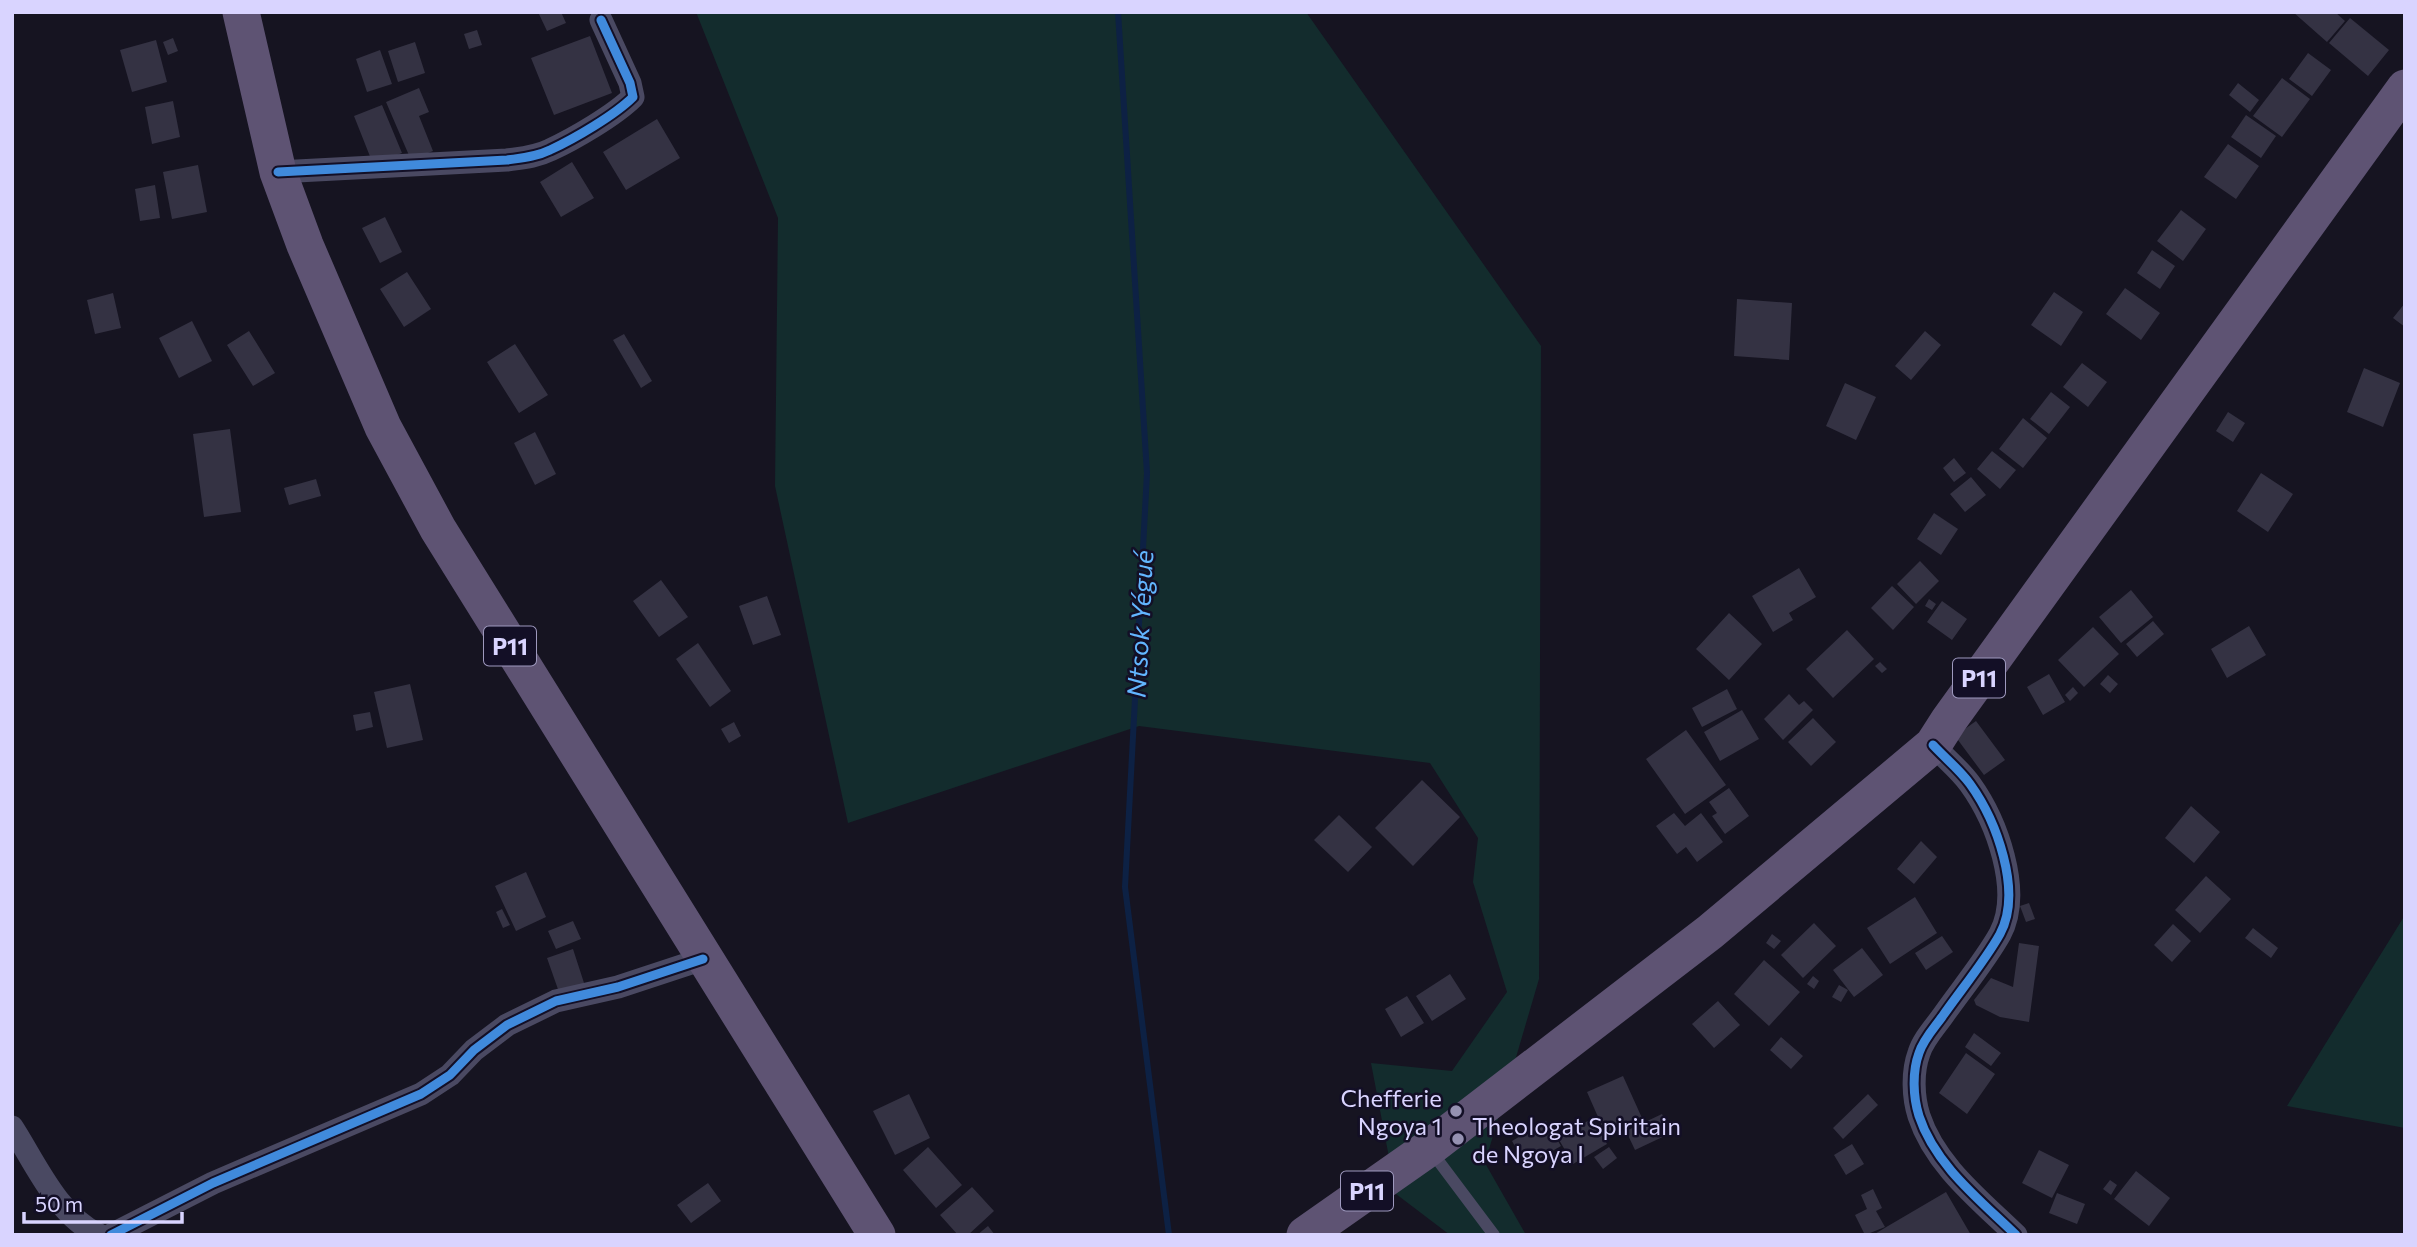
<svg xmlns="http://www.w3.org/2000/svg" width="2417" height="1247" font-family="Commissioner,sans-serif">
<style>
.green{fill:#132c2d}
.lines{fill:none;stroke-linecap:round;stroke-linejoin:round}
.stream{stroke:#0d2144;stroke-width:6}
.building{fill:#343243}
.service{stroke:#4a4962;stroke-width:12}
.minor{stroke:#4a4962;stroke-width:23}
.primary{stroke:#5e5373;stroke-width:37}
.cycleway-casing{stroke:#130f26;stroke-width:13}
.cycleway{stroke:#408adc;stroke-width:9}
.poi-dot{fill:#9591b1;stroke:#130f26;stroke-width:2.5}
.labels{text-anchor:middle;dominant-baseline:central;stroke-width:5;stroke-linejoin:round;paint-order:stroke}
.shield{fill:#130f26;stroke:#9e99be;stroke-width:2}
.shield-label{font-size:23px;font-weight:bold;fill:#d9d4ff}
.poi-label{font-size:24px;fill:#d9d4ff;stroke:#130f26;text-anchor:end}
.water-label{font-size:26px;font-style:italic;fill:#62b6ff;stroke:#130f26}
</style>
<rect width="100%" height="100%" fill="#161421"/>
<path class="green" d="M696,12h610l235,334 -2,633 -54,184 41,72h-76l-54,-41 -25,-131 81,8 55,-79 -34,-110 5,-44 -48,-75 -291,-37 -291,97 -73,-337 3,-268z
M2405,915v213l-118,-22z"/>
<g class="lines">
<path class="stream" d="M1118,12l29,461 -22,414 44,348"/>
</g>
<path class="building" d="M538,12h23l5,11 -19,8z
M2293,12h42l10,9 -18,21z
M2350,18l39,32 -21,26 -39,-33z
M477,30l5,15 -13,4 -5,-15z
M590,36l22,57 -58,22 -23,-57z
M173,38l5,13 -10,4 -5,-13z
M156,40l11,42 -35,10 -12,-42z
M415,42l10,31 -27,9 -10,-31z
M380,50l12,34 -25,8 -11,-33z
M2308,53l23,17 -19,26 -23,-17z
M2282,78l28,21 -28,38 -29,-21z
M2238,83l21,17 -9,12 -21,-17z
M419,88l10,24 -10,4 14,35 -22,9 -25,-58z
M173,101l7,36 -28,7 -7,-37z
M382,105l20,48 -29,11 -19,-48z
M2246,115l30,21 -15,22 -30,-21z
M657,119l23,39 -54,32 -23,-38z
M2228,144l31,22 -23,33 -32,-22z
M572,162l22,36 -33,19 -21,-35z
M198,165l9,47 -35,7 -9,-47z
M155,185l5,33 -20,3 -5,-32z
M2181,210l25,19 -23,32 -26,-20z
M385,217l17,35 -22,11 -18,-35z
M2152,250l23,16 -15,23 -23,-16z
M407,272l24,37 -27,18 -24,-38z
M2125,288l35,25 -19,27 -35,-26z
M2054,292l29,20 -22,34 -30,-21z
M113,293l8,35 -26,6 -8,-34z
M1737,299l55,4 -3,57 -55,-4z
M2405,303v24l-12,-9z
M192,321l20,40 -33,17 -20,-40z
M249,331l26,42 -22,13 -26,-41z
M1925,331l16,14 -30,35 -16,-14z
M624,334l28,47 -11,7 -28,-48z
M515,344l33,51 -29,18 -32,-51z
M2082,363l25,19 -19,25 -25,-20z
M2364,368l36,15 -17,44 -36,-15z
M1845,383l31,14 -20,43 -30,-14z
M2051,392l19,15 -21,27 -19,-15z
M2228,412l17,11 -12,19 -17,-11z
M2023,418l24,20 -24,30 -24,-19z
M230,429l11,83 -37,5 -11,-83z
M535,432l21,42 -21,11 -21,-42z
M1992,451l24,19 -16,19 -23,-20z
M1954,458l12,15 -12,9 -11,-14z
M2261,473l32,21 -25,38 -31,-21z
M1971,477l15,18 -21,17 -15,-18z
M316,479l5,17 -32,9 -5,-17z
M1934,513l24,16 -17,26 -24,-16z
M1920,561l19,20 -23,23 -19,-20z
M1799,568l17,29 -27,16 4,7 -20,12 -21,-36z
M661,580l27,37 -29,20 -26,-36z
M1892,586l22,21 -21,23 -22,-22z
M2131,590l22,27 -32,26 -22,-26z
M767,596l14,39 -28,10 -14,-39z
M1929,599l7,5 -4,6 -7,-4z
M1942,601l25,18 -15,21 -25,-18z
M1729,613l33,31 -33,36 -33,-31z
M2153,621l11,13 -27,23 -11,-13z
M2249,626l17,29 -39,23 -16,-29z
M2093,627l26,27 -35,33 -26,-27z
M1847,630l27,29 -41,39 -27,-29z
M698,643l33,48 -21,16 -34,-48z
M1880,662l7,7 -5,4 -7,-7z
M2049,674l16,28 -22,13 -16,-28z
M2108,675l10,9 -8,9 -10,-9z
M410,684l13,56 -36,8 -13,-56z
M2073,687l5,6 -8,8 -5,-6z
M1727,689l10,20 -35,18 -10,-19z
M1789,694l10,11 5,-4 9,9 -30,30 -19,-21z
M1742,710l17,29 -39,22 -16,-29z
M370,712l3,15 -17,4 -3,-16z
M1813,718l23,24 -25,24 -23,-24z
M1976,721l29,39 -21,15 -29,-39z
M734,722l7,14 -12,7 -8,-14z
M1686,730l40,55 -41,29 -39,-55z
M1422,780l38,37 -47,49 -38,-38z
M1729,788l20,28 -24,18 -13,-18 5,-3 -8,-11z
M2191,806l29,26 -26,31 -29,-25z
M1674,813l11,13 16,-13 22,29 -26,20 -11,-15 -9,7 -21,-28z
M1339,815l33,32 -24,25 -34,-32z
M1921,841l16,16 -23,27 -17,-15z
M526,872l20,45 -30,14 -21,-45z
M2206,876l25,23 -31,34 -25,-23z
M1915,897l22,36 -47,31 -23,-36z
M2029,903l6,16 -9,3 -6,-16z
M502,909l8,16 -7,3 -7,-16z
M573,921l8,18 -25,10 -8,-18z
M1814,923l22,23 -33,32 -22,-23z
M2173,924l18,17 -19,21 -18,-17z
M2253,928l25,20 -7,10 -26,-20z
M1772,934l9,7 -7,8 -8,-6z
M1942,936l11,16 -27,18 -11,-17z
M2019,943l20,3 -10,76 -29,-5 -24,-12 -2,-5 17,-22 22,9z
M1862,948l21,27 -29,22 -21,-27z
M573,949l12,37 -25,9 -13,-37z
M1764,960l36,32 -31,34 -35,-32z
M1450,974l16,25 -34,22 -16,-25z
M1813,976l6,5 -5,8 -7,-5z
M1839,985l9,5 -7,12 -9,-5z
M1407,996l17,27 -23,14 -16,-28z
M1718,1001l22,24 -26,23 -22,-24z
M1974,1033l27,20 -10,13 -26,-19z
M1781,1037l22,19 -12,13 -21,-19z
M1966,1053l29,21 -28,40 -28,-21z
M1623,1076l19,42 -36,17 -19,-43z
M909,1094l21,44 -35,17 -22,-44z
M1868,1094l10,11 -35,34 -10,-11z
M1662,1114l9,19 -36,17 -9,-19z
M1593,1118l14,26 -34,20 -15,-26z
M1546,1121l15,25 -35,20 -14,-25z
M1852,1144l12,20 -18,11 -12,-20z
M928,1147l34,38 -26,23 -33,-38z
M1609,1147l8,11 -14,11 -9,-12z
M2039,1150l30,15 -17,33 -30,-15z
M2136,1171l34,27 -21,28 -35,-27z
M2110,1180l7,5 -6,10 -8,-6z
M708,1183l13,18 -30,22 -14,-18z
M972,1187l22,24 -26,24h-10l-18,-20z
M1873,1189l9,19 -6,3 9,16 -20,8 -10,-20 12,-6 -6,-14z
M1946,1192l25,43h-98l15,-9z
M2057,1193l28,11 -8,20 -28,-11z
M988,1226l7,9h-18z"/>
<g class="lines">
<path class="service" d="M1431,1151l63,84"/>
<path class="minor" d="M278,172l229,-12c14,-2 29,-3 43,-10 24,-11 65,-35 83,-53l-3,-14 -29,-63
M1933,745c12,13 27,25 37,39 26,36 53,107 30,150 -15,27 -40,57 -58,83 -8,11 -19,23 -23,36 -7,19 -6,44 0,63 16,49 61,84 97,119
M12,1127c24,37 45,88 87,108
M111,1235l102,-52 208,-89 29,-19 24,-25 33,-25 49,-24 62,-14 85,-28"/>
<path class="primary" d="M241,12l37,160 27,73 78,182 55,102 439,706
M1305,1235l124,-87 281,-216 223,-187 16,-25 456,-632"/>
<defs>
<path id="cycleway" d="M278,172l229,-12c14,-2 29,-3 43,-10 24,-11 65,-35 83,-53l-3,-14 -29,-63
M1933,745c12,13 27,25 37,39 26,36 53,107 30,150 -15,27 -40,57 -58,83 -8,11 -19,23 -23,36 -7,19 -6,44 0,63 16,49 61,84 97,119
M111,1235l102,-52 208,-89 29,-19 24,-25 33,-25 49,-24 62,-14 85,-28"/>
</defs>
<use href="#cycleway" class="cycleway-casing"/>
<use href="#cycleway" class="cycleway"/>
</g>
<g class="poi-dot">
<circle cx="1456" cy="1111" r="7"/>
<circle cx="1458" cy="1139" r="7"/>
</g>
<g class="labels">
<g class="shield">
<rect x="484" y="626.5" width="52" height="39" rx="5"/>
<rect x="1953" y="658.5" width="52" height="39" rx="5"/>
<rect x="1341" y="1171.5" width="52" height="39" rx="5"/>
</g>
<g class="shield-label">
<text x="510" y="646">P11</text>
<text x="1979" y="678">P11</text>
<text x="1367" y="1191">P11</text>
</g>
<g class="poi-label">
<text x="1442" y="1097">Chefferie<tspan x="1442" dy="28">Ngoya 1</tspan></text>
<text x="1472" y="1125" text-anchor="start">Theologat Spiritain<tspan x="1472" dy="28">de Ngoya I</tspan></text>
</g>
<g class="water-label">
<text transform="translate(1139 624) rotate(-87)">Ntsok Yégué</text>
</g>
</g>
<rect width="2417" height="1247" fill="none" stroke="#d9d4ff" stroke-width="28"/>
<path d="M24 1212v10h158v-10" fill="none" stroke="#d9d4ff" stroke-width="3.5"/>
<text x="35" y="1212" font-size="21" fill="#d9d4ff" stroke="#130f26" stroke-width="5" paint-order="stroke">50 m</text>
</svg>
